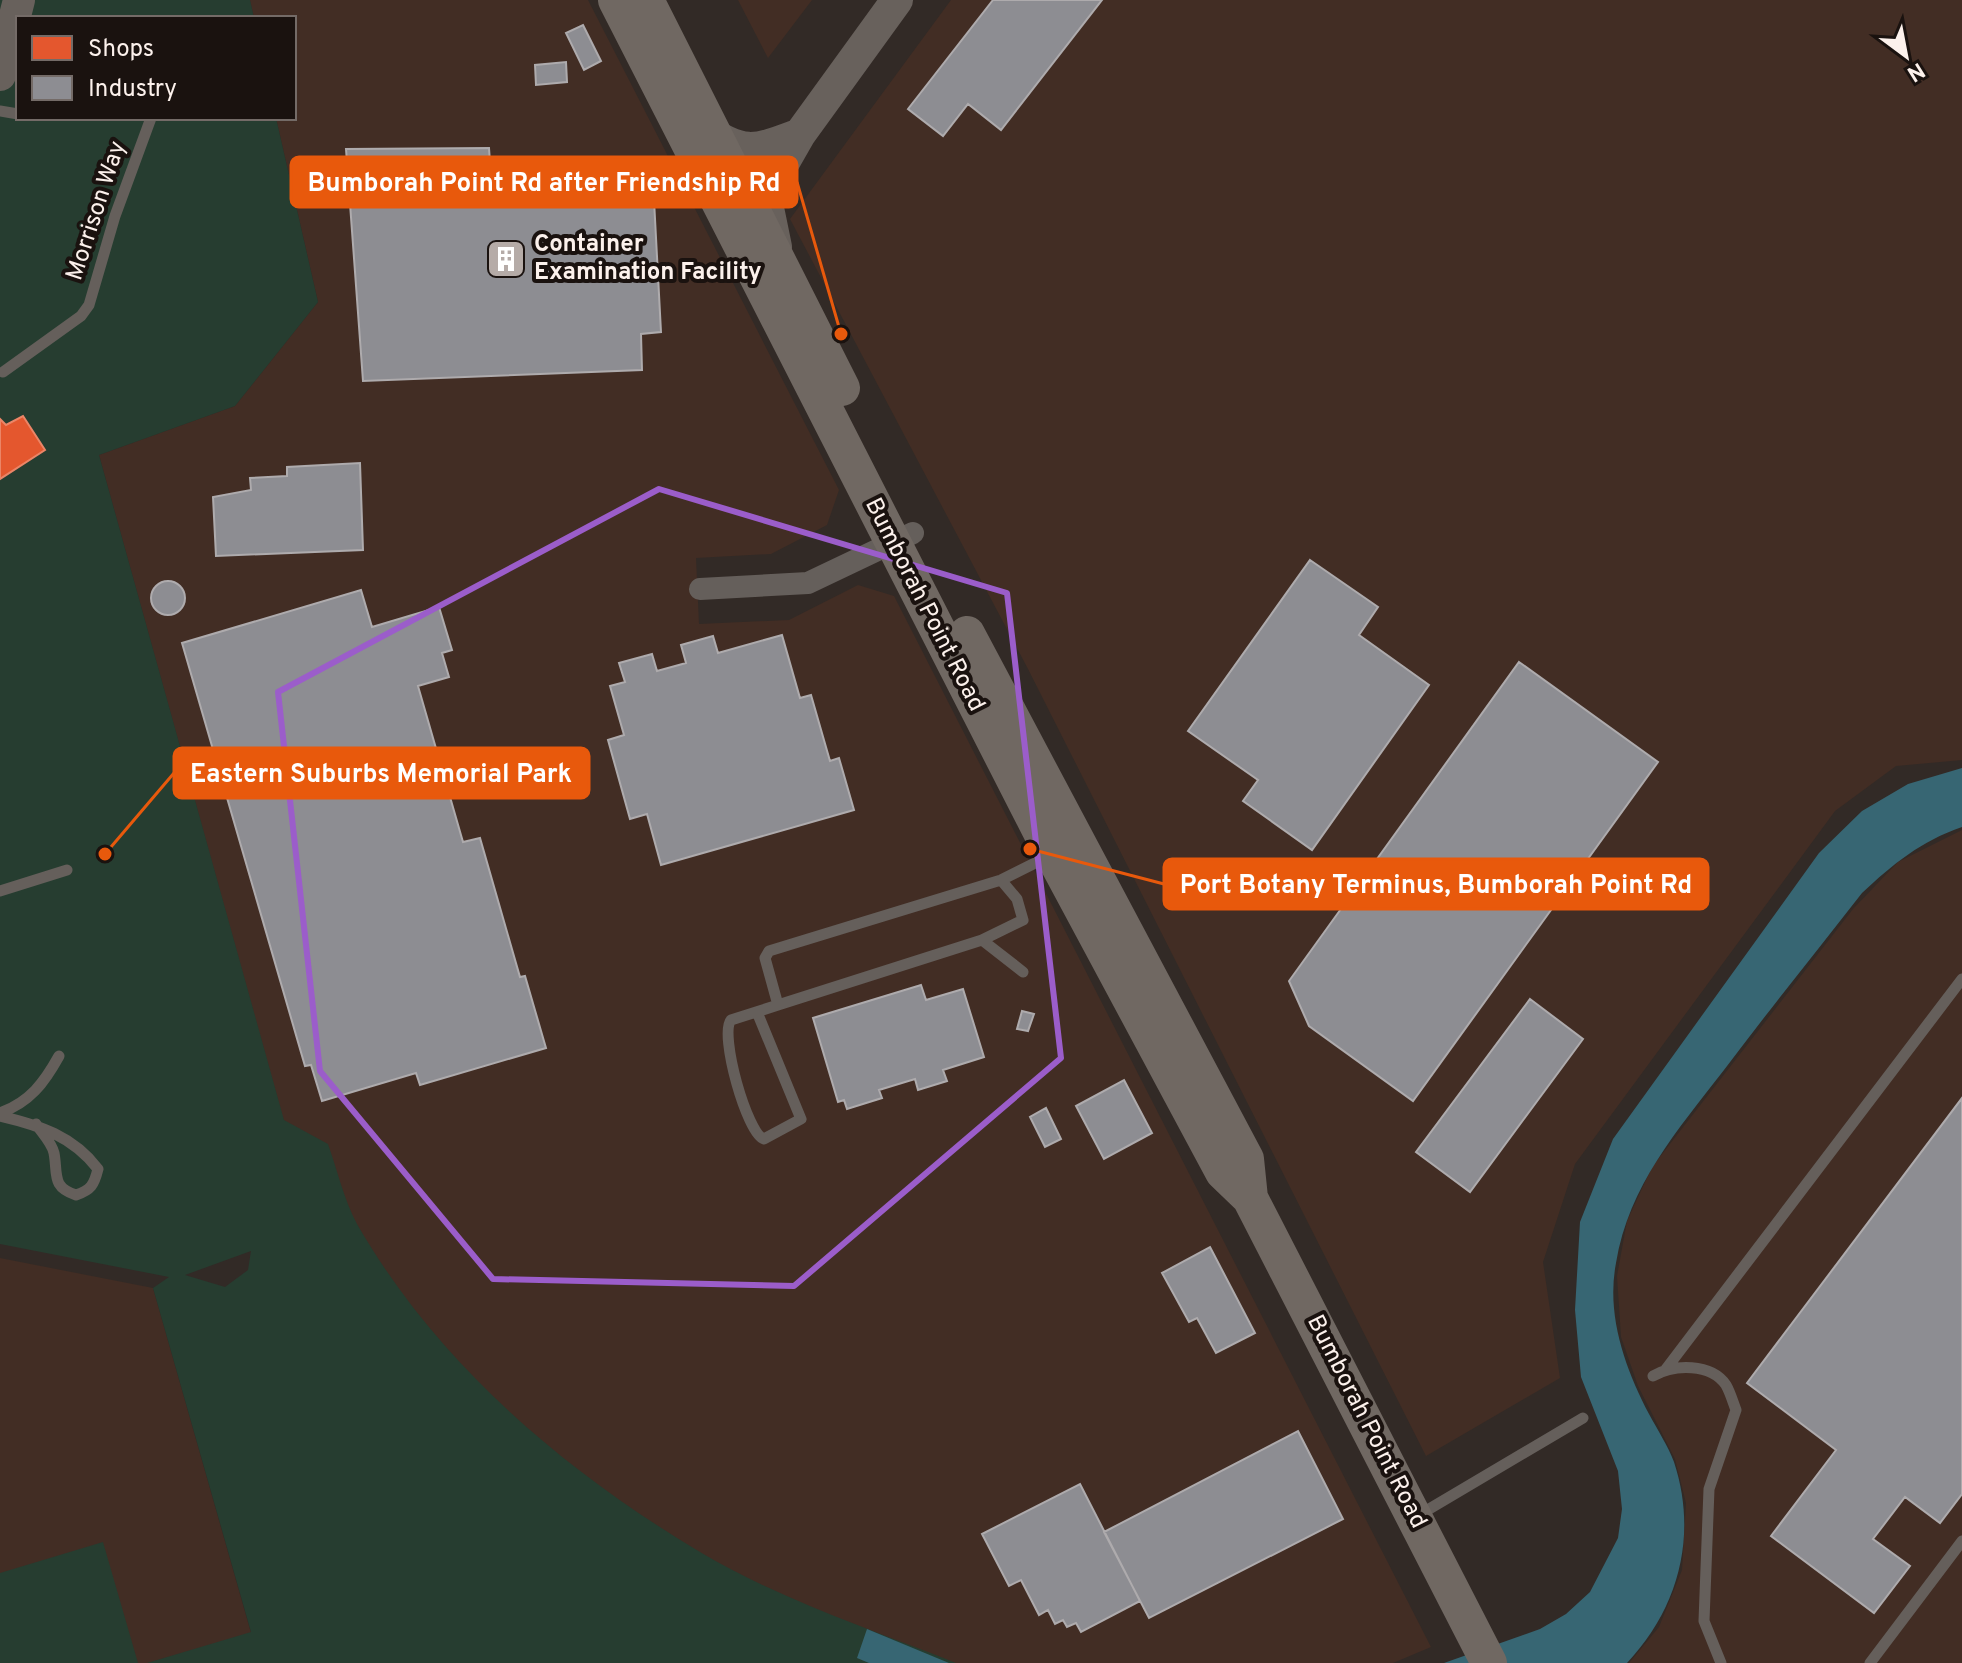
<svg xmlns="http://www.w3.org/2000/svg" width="1962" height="1663" font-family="Overpass,sans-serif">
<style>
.built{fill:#422d24}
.green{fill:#263d30;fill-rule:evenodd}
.water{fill:#376673}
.shops{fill:#e4572e;stroke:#eb8567;stroke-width:2}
.industry{fill:#8d8d92;stroke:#aeabad;stroke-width:2}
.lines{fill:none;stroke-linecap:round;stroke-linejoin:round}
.lane{stroke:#655f5b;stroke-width:11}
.street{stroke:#655f5b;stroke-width:22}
.secondary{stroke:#68615c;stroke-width:32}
.primary{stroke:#706862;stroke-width:36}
.marked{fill:none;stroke:#9b5dca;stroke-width:6;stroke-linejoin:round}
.labels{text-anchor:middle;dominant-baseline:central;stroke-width:8;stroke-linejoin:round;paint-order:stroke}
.street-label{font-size:24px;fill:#fcf1ec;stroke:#1a120f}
.poi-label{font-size:24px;font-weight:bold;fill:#fcf1ec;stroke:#1a120f;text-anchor:start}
.leader{fill:none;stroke:#e8590c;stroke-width:3}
.callout-dot{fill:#e8590c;stroke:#1a120f;stroke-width:3}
.callout{fill:#e8590c;stroke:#e8590c;stroke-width:3}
.callout-label{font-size:26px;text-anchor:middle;font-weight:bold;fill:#fff}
</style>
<rect width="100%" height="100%" fill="#322a26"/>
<path class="built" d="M250,0h338l251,490 -12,35 -56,29 -75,4 3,66 90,-4 69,-35 36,11 537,1051 -38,16h-534l-379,-243 -185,-258 -196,-707 136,-49 83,-104 -42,-184h18v-100h-40z
M738,0h74l-44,58z
M951,0h1011v760l-66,6 -61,45 -260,353 -32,98 17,116 -134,78 -398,-787 -238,-450z
M1962,830v833h-333l30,-36 23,-57 4,-67 -11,-44 -37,-73 -17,-49 -4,-61 10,-55 25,-54 201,-258 45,-47z
M0,1258l153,30 98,345 -103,30h-11l-137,-90z"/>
<path class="green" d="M0,0h250l4,18h-236v100h258l42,184 -83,104 -136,49 185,665 44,24c9,25 16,56 29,80 80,139 206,246 343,328 79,47 171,77 256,111h-809l104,-31 -98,-344 16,-11 -169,-33zM251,1251l-3,19 -23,17 -40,-12z
M103,1542l35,121h-138v-90z"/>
<path class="water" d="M1962,768v59c-41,14 -69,37 -100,66 -46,59 -93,117 -138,177 -47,61 -95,115 -108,193 -10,52 9,105 33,151 8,15 19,32 25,48 24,73 5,146 -47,201h-183l96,-34 26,-15 24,-22 28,-54 4,-29 -4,-38 -37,-94 -6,-67 5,-88 33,-83 206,-286 43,-42 46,-27z
M867,1629l82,34h-80l-12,-5z"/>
<path class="shops" d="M23,416l22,34 -45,29v-60l6,6z"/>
<path class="industry" d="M993,0h109l-101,130 -33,-26 -25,32 -35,-27z
M583,25l18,36 -17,9 -18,-37z
M566,62l1,20 -31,3 -1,-20z
M489,148l1,14 25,-2 1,25 137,-4 8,151 -20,2 1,36 -279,11 -17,-232z
M360,463l3,87 -147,6 -3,-59 38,-7 -1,-12 37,-2v-9z
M1310,560l68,47 -19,28 70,50 -117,165 -69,-49 15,-21 -70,-49z
M151 598a17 17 0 1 1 34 0a17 17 0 1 1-34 0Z
M361,590l11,37 67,-20 13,43 -10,3 7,24 -31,9 45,156 17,-4 40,139 5,-1 21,72 -126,37 -4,-12 -94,28 -11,-36 -6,1 -123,-423z
M782,635l18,63 11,-3 19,66 9,-3 15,52 -193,55 -14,-51 -17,5 -22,-79 16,-5 -14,-49 15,-4 -6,-19 33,-9 5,17 29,-8 -5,-18 32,-9 5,17z
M1519,662l139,100 -245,339 -104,-75 -20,-45z
M921,985l5,15 37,-11 21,68 -41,13 4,11 -29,9 -3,-11 -36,11 3,8 -35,11 -3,-9 -6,2 -25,-84z
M1530,999l53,40 -113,153 -54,-40z
M1022,1011l12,3 -6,17 -11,-2z
M1124,1080l28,53 -48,26 -28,-53z
M1962,1098v396l-22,29 -35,-26 -32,42 37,27 -36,47 -103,-77 65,-86 -89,-67z
M1046,1108l15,31 -16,8 -15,-30z
M1210,1247l45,86 -39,20 -19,-35 -8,4 -27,-49z
M1298,1431l45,88 -194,99 -45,-86z
M1080,1484l60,117 -59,31 -5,-9 -9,4 -4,-7 -8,4 -7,-14 -9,5 -18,-35 -12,6 -27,-52z"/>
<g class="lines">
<path class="lane" d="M0,111l18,3
M3,372l78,-56 8,-11 26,-89 36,-98
M0,891l67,-21
M982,940l41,-20 -6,-21 -16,-19
M778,1005l-13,-47 4,-7 232,-71 46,-23
M757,1012l44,107 -37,20c-17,-5 -45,-105 -33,-119l47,-15 204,-65 41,32
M0,1113c30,-11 44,-30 59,-57
M0,1116c39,9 73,20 98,53 -4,16 -7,21 -22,26 -25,-8 -18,-21 -22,-42 -2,-10 -12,-20 -18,-29
M1666,1369l296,-390
M1653,1376c21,-12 58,-13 73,9 4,7 7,17 10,25l-27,79 -5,132 17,42
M1419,1515l164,-97
M1870,1663l92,-122"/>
<path class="street" d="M700,589l108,-6 105,-50"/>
<path class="secondary" d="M0,75l19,-75
M704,128c40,29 53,22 96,6
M776,247l-8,-39 4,-25 28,-49 97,-134"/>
<path class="primary" d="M616,0l430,842 177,330 27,26 239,465
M646,0l196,388
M967,634l279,525 4,39"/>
</g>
<path class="marked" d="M659,489l348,104 54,465 -267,228 -301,-7 -173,-208 -42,-379z"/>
<defs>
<symbol id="building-square" viewBox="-11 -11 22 22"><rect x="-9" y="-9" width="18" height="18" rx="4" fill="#b5aba7" stroke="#1a120f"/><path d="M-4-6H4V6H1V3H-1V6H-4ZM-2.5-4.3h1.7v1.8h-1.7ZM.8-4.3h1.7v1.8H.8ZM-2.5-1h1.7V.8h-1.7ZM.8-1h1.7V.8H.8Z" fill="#fff"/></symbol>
</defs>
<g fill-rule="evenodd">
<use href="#building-square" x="484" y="237" width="44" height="44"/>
</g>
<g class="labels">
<g class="street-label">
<text transform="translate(97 211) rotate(-72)">Morrison Way</text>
<text transform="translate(924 605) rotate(63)">Bumborah Point Road</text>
<text transform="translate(1366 1422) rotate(63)">Bumborah Point Road</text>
</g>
<g class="poi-label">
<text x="534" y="245">Container<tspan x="534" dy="28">Examination Facility</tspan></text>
</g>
</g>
<path class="leader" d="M841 334L797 182M105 854L174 773M1030 849L1164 884"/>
<g class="callout-dot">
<circle cx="841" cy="334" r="8"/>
<circle cx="105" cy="854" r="8"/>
<circle cx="1030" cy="849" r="8"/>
</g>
<g class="callout">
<rect x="291" y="157" width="506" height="50" rx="8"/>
<rect x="174" y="748" width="415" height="50" rx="8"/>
<rect x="1164" y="859" width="544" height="50" rx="8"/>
</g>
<g class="callout-label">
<text x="544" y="191">Bumborah Point Rd after Friendship Rd</text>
<text x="381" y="782">Eastern Suburbs Memorial Park</text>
<text x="1436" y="893">Port Botany Terminus, Bumborah Point Rd</text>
</g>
<rect x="16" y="16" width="280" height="104" fill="#1a120f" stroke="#746b67" stroke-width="2"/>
<rect x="32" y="36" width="40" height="24" fill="#e4572e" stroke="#746b67" stroke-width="2"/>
<text x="88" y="56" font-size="24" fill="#fcf1ec">Shops</text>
<rect x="32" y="76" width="40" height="24" fill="#8d8d92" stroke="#746b67" stroke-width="2"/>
<text x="88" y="96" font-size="24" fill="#fcf1ec">Industry</text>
<g transform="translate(1906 56) rotate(148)" stroke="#1a120f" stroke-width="6" paint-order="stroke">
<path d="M0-6L14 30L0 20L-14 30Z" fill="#fcf1ec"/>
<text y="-12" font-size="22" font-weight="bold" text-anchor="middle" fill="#fcf1ec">N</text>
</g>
</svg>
